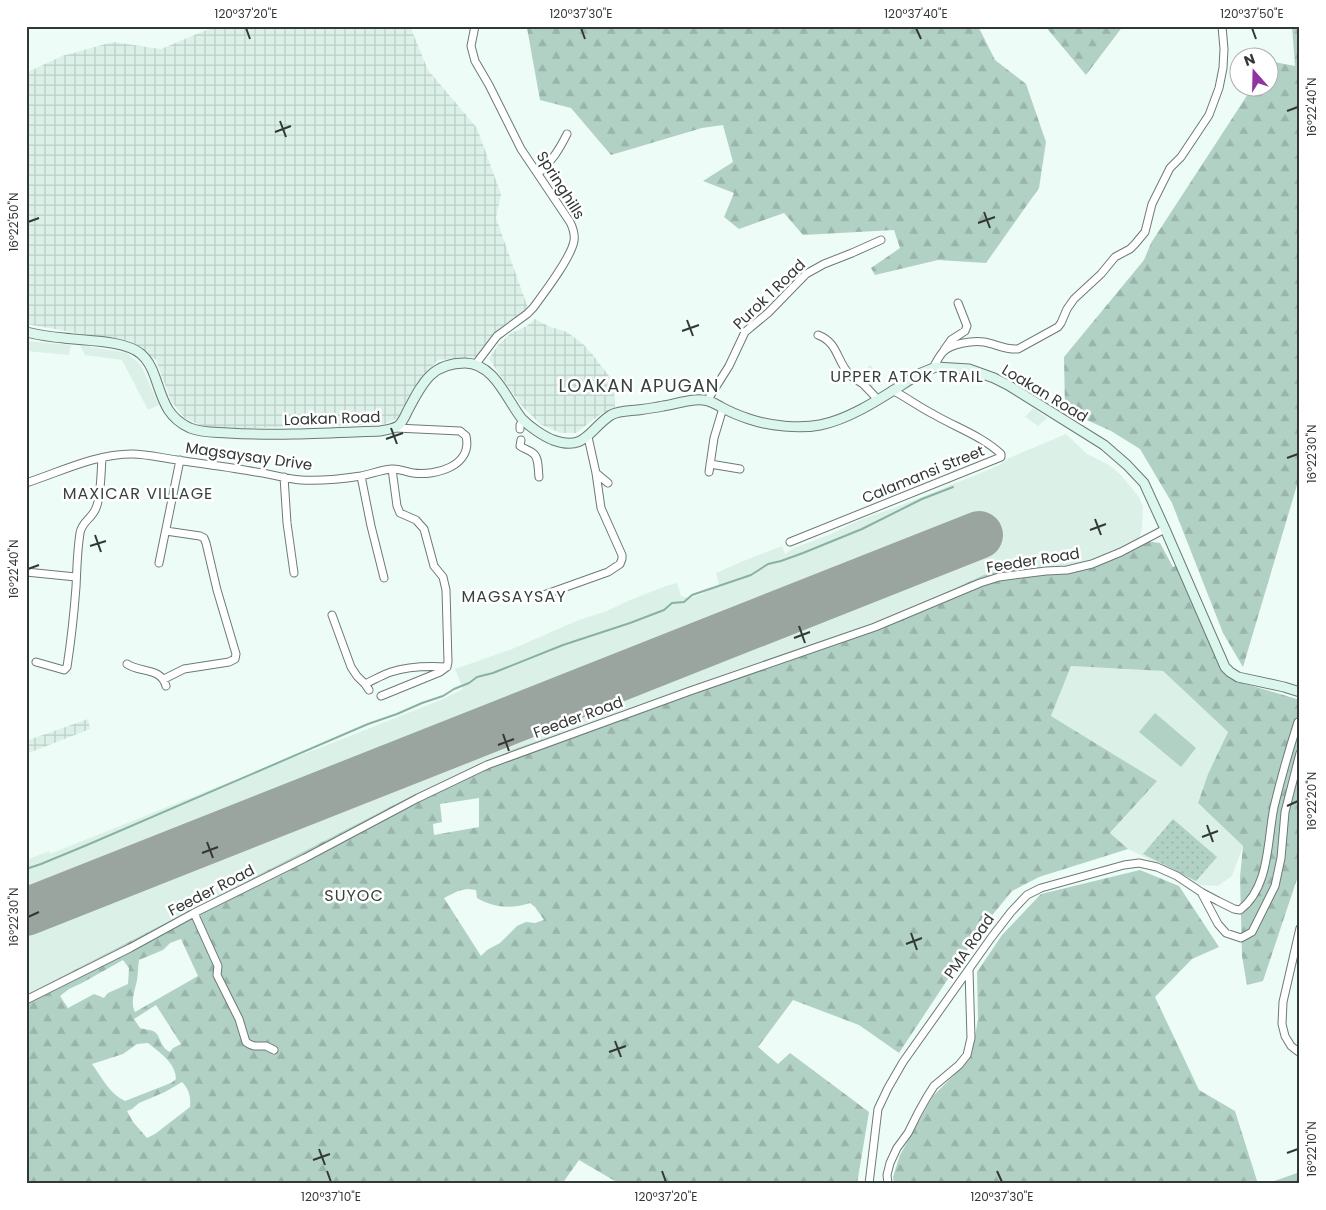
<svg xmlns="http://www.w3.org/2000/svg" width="1326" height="1210" font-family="Poppins,sans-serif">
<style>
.built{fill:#dbf1e8}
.industrial{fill:url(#industrial-grid)}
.green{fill:url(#green-dots)}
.forest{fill:url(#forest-firs);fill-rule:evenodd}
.pitch{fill:#b1d1c5}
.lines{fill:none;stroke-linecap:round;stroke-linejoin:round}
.stream{stroke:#88b1a2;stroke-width:2}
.runway{stroke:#9aa5a0;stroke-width:48}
.minor-casing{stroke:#6d7a75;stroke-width:9}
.secondary-casing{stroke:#6d7a75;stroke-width:11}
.minor{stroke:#fff;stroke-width:7}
.secondary{stroke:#dbf6ed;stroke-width:9}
.ticks{fill:none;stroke:#323836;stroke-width:2}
.labels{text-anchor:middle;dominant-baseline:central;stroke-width:5;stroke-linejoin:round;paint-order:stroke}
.street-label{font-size:15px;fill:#323836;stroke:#fff}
.neighbourhood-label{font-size:16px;letter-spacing:1px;fill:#37423e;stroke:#fff}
.quarter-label{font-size:18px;letter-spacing:1px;fill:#37423e;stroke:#fff}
.neatline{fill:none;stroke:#323836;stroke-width:2}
.ticks-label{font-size:12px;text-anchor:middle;fill:#323836}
</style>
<defs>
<pattern id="industrial-grid" width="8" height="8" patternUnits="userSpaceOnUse" patternTransform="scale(1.25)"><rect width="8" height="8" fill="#dbf1e8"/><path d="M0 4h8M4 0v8" fill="none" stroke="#bccfc8"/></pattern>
<pattern id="green-dots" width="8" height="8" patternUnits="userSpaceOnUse" patternTransform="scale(1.25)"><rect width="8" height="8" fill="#b1d1c5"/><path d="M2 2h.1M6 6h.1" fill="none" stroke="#99b4aa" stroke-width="1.8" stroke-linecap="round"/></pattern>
<pattern id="forest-firs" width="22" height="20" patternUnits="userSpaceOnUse" patternTransform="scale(1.25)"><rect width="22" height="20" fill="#b1d1c5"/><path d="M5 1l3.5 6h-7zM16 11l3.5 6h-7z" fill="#99b4aa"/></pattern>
</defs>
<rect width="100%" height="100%" fill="#edfcf6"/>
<path class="built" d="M26,341l45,4 -2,10 -43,-4z
M80,345l47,8 14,12 18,40 -11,5 -26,-50 -37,-5z
M870,365l12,11 -11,12 -11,-10z
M1033,408l14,10 -9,8 -13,-9z
M1066,434l21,20 22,11 12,10 18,22 4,10 -1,20 -3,13 -40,18 -28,8 -65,3 -74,31 -54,24 -361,124 -102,46 -389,201v-135l23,-9 1,3 222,-89 45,-16 126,-50 20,-10 -8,-20 57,-20 67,-29 28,-9 23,-11 36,-14 11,-3 4,13 7,2 14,-4 17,-9 -3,-12 25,-11 41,-16 3,8 9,-6 37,-14 29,-14 39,-14 84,-34 18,-8 8,-6z
M1071,666l92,5 65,61 -20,42 -10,29 45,43 -11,30 -14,10 -18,-1 -72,-36 -18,-15 46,-53 -105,-65z"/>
<path class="industrial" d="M216,26h194l18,44 49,58 24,66 -5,24 32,90 -32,23 -20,26 -38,3 -20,21 -20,37 -13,6 -166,5 -17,-3 -17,-8 -14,-17 -15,-41 -28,-18 -102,-18v-251l36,-17 51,-14 48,7z
M535,319l13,7 19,6 16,12 9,10 17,22 5,14 1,19 -13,4 -26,20h-16l-20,-9 -19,-19 -32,-46 9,-14 13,-12 16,-7z
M88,719l2,10 -64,25v-13z"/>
<path class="green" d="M1173,819l44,38 -21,24 -53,-27z"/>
<path class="forest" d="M535,26h443l17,34 31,24 20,58 -7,46 -53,75 -48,-3 -63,15 -4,-7 29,-20 -6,-18 -91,5 -19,-22 -45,16 -15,-12 10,-24 -31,-12 30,-19 -10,-37 -21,3 -91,27 -40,-47 -31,-8 -13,-72z
M1045,26h78l-37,49z
M1292,26h8v449l-57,192 -20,-34 -51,-130 -32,-54 -29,-18 -46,-21 -1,-53 80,-97 7,-17 97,-149 -1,-6h21l1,-27 26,5z
M1139,540l21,3 13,24 3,-1 46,105 14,10 64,19v170l-37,111 -16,4 -5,-29 -2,-79 3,-31 -45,-43 10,-29 20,-42 -65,-61 -92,-5 -20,50 106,65 -47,52 18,16 -89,28 -27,14 -31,38 -82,124 -40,-28 -66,-25 -35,47 20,17 12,-11 79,59 -12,72h-237l-41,-24 -17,24h-536v-189l389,-201 102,-46 361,-124 106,-49 22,-6 65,-3 28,-8zM479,798v29l-45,8 -1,-11 9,-2 -2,-18zM467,889l9,1 1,8c16,10 36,11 53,5l5,4 9,13 -9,3 -9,-1 -9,4 -17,17 -13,7 -6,6 -37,-58 14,-7zM181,939l17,37 -63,36c-5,-9 0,-22 2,-32 1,-6 1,-13 2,-20l24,-10 7,-7zM123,960l6,8 -1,16 -20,9 -4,5 -10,-4 -26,14 -8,-12 9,-7 13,-6zM156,1005l25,39 -8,4 -3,4c-10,-5 -9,-14 -14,-19 -4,-4 -11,-3 -16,-5l-6,-9zM148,1043c11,9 28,20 28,36l-5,4 -46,18c-15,-7 -23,-23 -33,-37l31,-10 14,-10zM182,1082c7,7 9,15 8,25l-35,27 -8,4 -14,-16 -6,-11 5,-2 7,-6 26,-11z
M1140,870l39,16 40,61 -27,12 -37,38 44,93 36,21 23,73h-364l-1,-7 7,-22 33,-59 23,-23 16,-20 6,-34 -1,-47 25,-37 39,-41z
M1300,1172v12h-34z"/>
<path class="pitch" d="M1155,713l41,35 -15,19 -42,-35z"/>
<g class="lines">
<path class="stream" d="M26,869l15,-5 46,-19 281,-121 29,-10 25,-11 21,-7 11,-7 15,-6 8,-6 16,-4 70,-28 67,-22 34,-13 8,-7 12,-1 8,-7 59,-20 17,-11 13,-3 22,-8 59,-24 60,-30 31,-12"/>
<path class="runway" d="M26,912l953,-377"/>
<defs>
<path id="minor" d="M475,26l-4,20 4,15 14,24 32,64 49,73c3,6 5,13 4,19 -3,17 -30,52 -41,67l-6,6 -30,22 -22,29
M538,174c14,-13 21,-24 29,-40
M818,335c21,8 18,26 32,40 4,4 9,6 13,9 5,5 10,10 14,15
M944,350l7,-10 14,-9 2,-5 -9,-23
M933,368c3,-5 6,-12 10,-16 7,-8 30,-12 41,-10 12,2 21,8 34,7l40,-22 3,-4 6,-14 7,-10 27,-25 14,-17 15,-8 5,-5 10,-12 7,-28 18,-36 11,-11 28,-42 10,-27 4,-20 1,-19 -2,-23
M707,401l22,-35 16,-34 23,-19 38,-39 18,-10 28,-11 29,-13
M520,429v-4l3,-5
M521,440l-1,6c4,3 10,4 14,8 5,5 4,16 5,23
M710,464l30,5
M709,472l5,-34 9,-30
M596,473l12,10
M361,476l10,50 13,52
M284,477l3,46 7,50
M26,483c34,-11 69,-29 106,-29 15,0 30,4 45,6 26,4 53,7 79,12 15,2 30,7 45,8 20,1 41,-1 60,-4 10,-2 20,-6 30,-7 8,-1 14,3 22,4 23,3 60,-7 53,-37l-6,-5 -64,-3
M790,542l211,-85v-3c-19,-18 -46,-27 -68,-40 -14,-7 -27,-17 -41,-24
M159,563l21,-103
M26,572l50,5
M538,597l70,-25 12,-8 2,-5v-4l-21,-47 -5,-35 -8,-36
M332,615l19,52 6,9 8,8 4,6
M36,662l28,8 3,-3c4,-26 7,-53 9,-80 1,-19 1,-35 4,-54 2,-12 12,-14 16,-25 5,-11 5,-37 6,-50
M127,664c13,9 34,3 39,22
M164,679l20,-10 45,-7 6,-3 1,-5 -19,-64 -11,-47 -2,-5 -4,-2 -34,-5
M365,684c9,-4 17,-9 26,-12 18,-6 37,-6 56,-5
M381,696l59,-24 7,-5 1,-5 -2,-72 -3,-13 -9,-11 -10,-37 -8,-9 -16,-7 -3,-7 -5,-37
M1201,892l17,32 8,9 15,5 11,-6 23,-46 6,-28 4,-46 15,-59
M194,913l24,53 -1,9 22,44 7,23 3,2 5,2h12l8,4
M1300,928l-17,74 -1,22 3,12 6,10 9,7
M26,1000l104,-52 64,-35 111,-55 113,-60 69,-33 203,-74 185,-64 105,-44 19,-6 47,-6 21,-1 25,-6 29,-12 44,-23
M869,1184l9,-75 10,-21 15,-26 88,-124 20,-26 16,-17 14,-7 83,-23 15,-2 18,4 20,9 24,16 17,9 16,8 6,1c30,-23 27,-69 34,-103 7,-29 15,-57 24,-85
M888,1184l-1,-9 3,-12 7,-15 11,-15 10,-20 9,-16 7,-11 25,-21 8,-10 4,-17 -2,-68"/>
<path id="secondary" d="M26,332c13,3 25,5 38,6 21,3 61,2 77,16 7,6 11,14 14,23 8,22 11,40 35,51 12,5 25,4 38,5 50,3 102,0 152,-2 6,-1 13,-2 18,-5 5,-4 7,-10 10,-16 14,-26 23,-47 57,-47 29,0 42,37 57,56 8,8 21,17 31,21 33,12 36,-11 58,-25 7,-4 17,-4 26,-5 8,-1 17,-2 26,-4 14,-2 31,-9 45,-5 5,1 9,4 13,6 9,5 19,9 28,12 21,7 50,10 71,6 35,-7 71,-34 101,-52l15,-6 33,2 25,9 14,7 96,60 23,20 17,18 21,46 60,138 5,5 8,5 46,10 16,5"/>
</defs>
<use href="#minor" class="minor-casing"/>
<use href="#secondary" class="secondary-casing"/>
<use href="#minor" class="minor"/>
<use href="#secondary" class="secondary"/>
</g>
<path class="ticks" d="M246,28l4,11M581,28l4,11M916,28l5,11M1252,28l4,11M1287,111l11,-4M280,121l6,16M275,132l16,-6M984,212l6,16M28,222l11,-4M978,223l17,-6M687,320l6,16M682,331l17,-6M391,428l6,16M386,439l17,-6M1287,458l11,-4M1095,519l6,16M1090,530l16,-6M95,535l6,17M90,546l16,-5M28,569l11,-4M799,626l6,17M794,638l16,-6M503,734l6,17M498,745l16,-6M1287,806l11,-5M1207,825l6,17M1202,837l16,-6M207,842l6,16M202,853l16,-6M28,917l11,-5M911,933l6,17M906,944l16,-6M615,1041l6,16M609,1052l17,-6M319,1149l6,16M1287,1153l11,-4M313,1160l17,-6M327,1171l4,11M662,1171l4,11M997,1171l5,11"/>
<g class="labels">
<g class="street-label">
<text transform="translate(561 185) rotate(58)">Springhills</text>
<text transform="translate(769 294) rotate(-44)">Purok 1 Road</text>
<text transform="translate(1045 393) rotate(31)">Loakan Road</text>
<text transform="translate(332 418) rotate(-2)">Loakan Road</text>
<text transform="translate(249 456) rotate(8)">Magsaysay Drive</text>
<text transform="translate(923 474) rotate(-22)">Calamansi Street</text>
<text transform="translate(1033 560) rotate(-9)">Feeder Road</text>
<text transform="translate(578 717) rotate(-20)">Feeder Road</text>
<text transform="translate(211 890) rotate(-27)">Feeder Road</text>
<text transform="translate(969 946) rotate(-55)">PMA Road</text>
</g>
<g class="neighbourhood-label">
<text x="907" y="376">UPPER ATOK TRAIL</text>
<text x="138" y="493">MAXICAR VILLAGE</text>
<text x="514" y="596">MAGSAYSAY</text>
<text x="354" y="895">SUYOC</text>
</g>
<g class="quarter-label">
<text x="639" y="385">LOAKAN APUGAN</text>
</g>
</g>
<rect width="1326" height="1210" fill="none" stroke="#ffffff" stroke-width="55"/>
<g transform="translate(1254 72) rotate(340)"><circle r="24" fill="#ffffff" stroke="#adafaf"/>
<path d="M0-4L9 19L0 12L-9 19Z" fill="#8f34a0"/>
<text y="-8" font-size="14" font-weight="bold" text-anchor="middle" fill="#323836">N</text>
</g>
<rect x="28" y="28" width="1270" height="1154" class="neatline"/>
<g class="ticks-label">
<text x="246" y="18">120°37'20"E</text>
<text x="581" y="18">120°37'30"E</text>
<text x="916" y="18">120°37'40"E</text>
<text x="1252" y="18">120°37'50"E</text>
<text transform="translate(1312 107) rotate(-90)" y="4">16°22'40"N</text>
<text transform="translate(14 222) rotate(-90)" y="4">16°22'50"N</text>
<text transform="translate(1312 454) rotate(-90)" y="4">16°22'30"N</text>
<text transform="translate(14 569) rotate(-90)" y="4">16°22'40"N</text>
<text transform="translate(1312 801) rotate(-90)" y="4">16°22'20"N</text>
<text transform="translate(14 917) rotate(-90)" y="4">16°22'30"N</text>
<text transform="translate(1312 1149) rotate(-90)" y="4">16°22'10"N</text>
<text x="331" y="1201">120°37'10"E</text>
<text x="666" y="1201">120°37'20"E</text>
<text x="1002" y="1201">120°37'30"E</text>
</g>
</svg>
